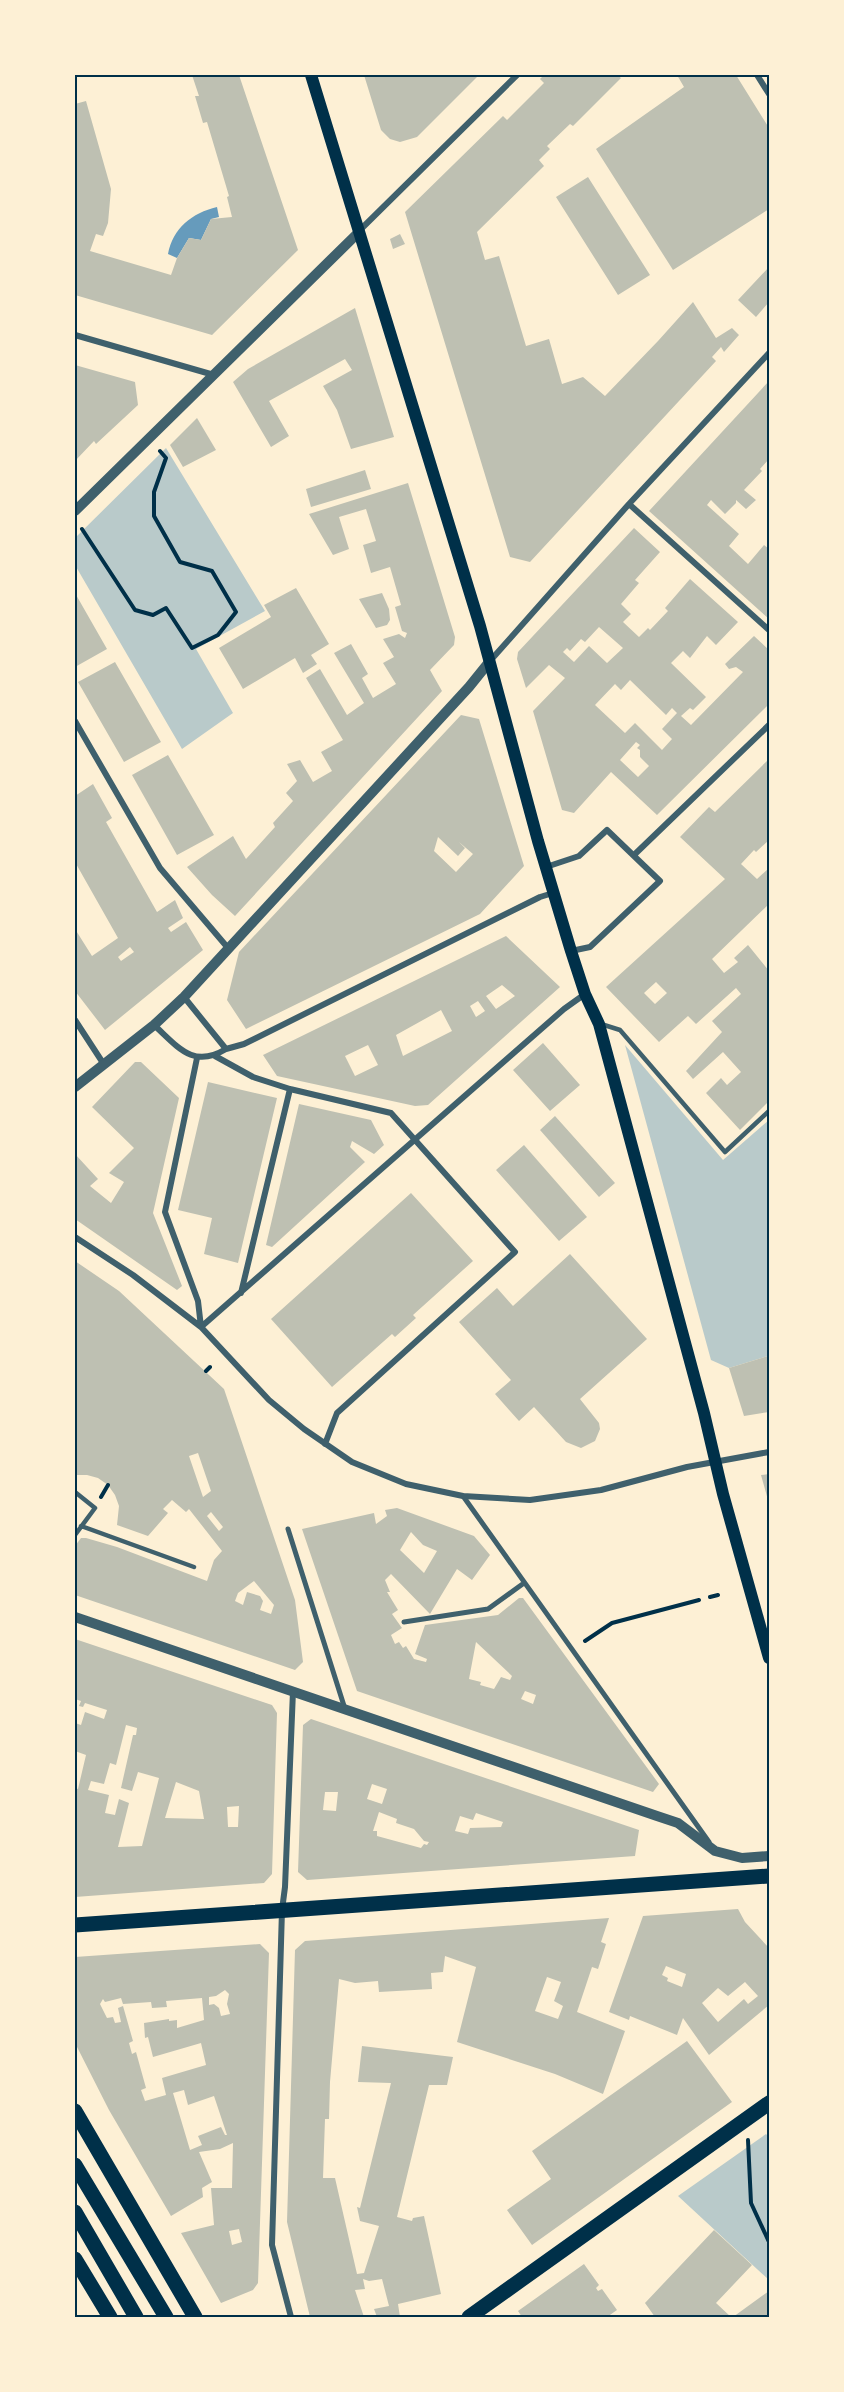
<svg xmlns="http://www.w3.org/2000/svg" width="844" height="2392" viewBox="0 0 844 2392" font-family="'Space Grotesk',sans-serif">
<rect width="100%" height="100%" fill="#fdf0d5"/>
<path fill="#b9caca" d="M166 448 265 611 196 649 233 713 182 749 75 565V538Z
M625 1045 723 1160 769 1120V1358L768 1356 729 1368 711 1360Z
M766 2134 769 2137V2280L678 2196Z"/>
<path fill="#669bbc" d="M217 207 219 217 211 219 201 240 189 238 177 258 168 254C173 228 192 213 217 207Z"/>
<path fill="#bec0b2" fill-rule="evenodd" d="M192 75H239L298 250 212 335 75 295V104L86 101 111 189 108 223 103 236 96 234 90 251 171 275 177 258 189 238 201 240 211 219 232 217 227 197 229 196 207 122 203 123 195 96H199Z
M364 75H479L417 137 400 142 390 139 381 130Z
M544 75H617L621 78 573 126 570 124 547 146 550 149 539 160 544 166 477 232 485 260 499 256 526 346 549 339 562 384 583 377 605 396 658 341 693 302 716 338 732 328 739 335 724 352 721 347 712 357 716 361 530 562 510 557 405 212 503 116 507 120 544 83 540 79Z
M677 75H736L769 128V209L673 270 596 149 684 87Z
M588 177 650 275 618 295 556 197Z
M400 234 405 244 393 249 390 239Z
M769 267V302L756 317 738 300Z
M355 308 394 437 351 449 337 410 323 386 352 370 345 359 269 401 289 436 271 447 233 382 248 369Z
M75 365 135 382 138 405 96 444 94 441 75 461Z
M769 381V459L760 469 762 471 744 490 756 500 746 509 736 500V503L725 514 711 500 707 505 739 534 729 546 748 564 764 545 769 549V619L649 511Z
M197 418 216 450 183 467 170 445Z
M365 470 371 489 311 507 306 489Z
M408 483 455 637 454 645 430 670 442 691 235 916 212 895 187 867 233 836 246 859 275 827 273 823 293 801 286 793 297 781 287 764 300 760 313 782 332 771 321 752 343 740 306 678 320 669 347 715 364 703 334 653 351 644 368 674 362 678 373 698 396 684 383 663 394 657 383 639 399 634 405 638 407 633 402 631 395 607 401 605 390 567 371 573 363 545 376 541 366 509 339 517 349 549 333 555 309 514Z
M634 528 660 552 635 580 639 583 621 604 631 614 623 622 639 637 648 628 650 630 668 611 665 608 690 579 738 622 716 645 707 636 690 658 683 651 671 663 706 697 693 710 690 708 681 716 691 725 743 672 736 667 729 669 725 664 754 636 769 650V704L657 815 611 772 574 813 562 810 533 711 565 678 549 665 526 688 517 659 518 652ZM599 627 623 648 607 663 589 646 574 662 563 652 567 648 570 651 581 639 585 642ZM630 680 666 715 672 708 677 713 662 729 672 739 662 750 635 723 625 733 595 705 615 684 621 690ZM636 742 640 745 637 748 640 750V757L649 766 638 777 620 760Z
M296 588 329 644 311 655 317 664 303 673 295 658 243 689 219 648 271 617 264 605Z
M75 593 107 649 75 667Z
M382 593 389 609 390 620 387 625 376 628 359 599Z
M115 662 161 742 124 762 78 682Z
M461 715 479 719 524 866 480 914 246 1029 227 1000 239 952ZM438 837 458 856 465 848 459 842 473 854 456 872 434 851Z
M168 755 214 835 177 855 132 775Z
M769 759V840L756 852 754 850 741 864 757 879 769 868V904L712 959 724 973 738 962 734 958 748 945 769 971V1101L740 1130 706 1093 721 1078 727 1085 741 1072 723 1052 693 1079 686 1071 722 1032 712 1021 741 994 736 988 696 1024 688 1016 659 1042 606 987 725 879 680 837 709 807 715 812ZM656 982 667 993 655 1004 644 993Z
M93 784 112 818 106 822 157 912 175 900 183 918 168 928 171 932 186 922 203 950 105 1030 75 991V929L92 956 118 938 75 862V796ZM130 947 134 952 121 961 118 957Z
M506 936 560 987 428 1105 415 1106 277 1076 263 1055ZM502 985 515 996 496 1009 486 996ZM478 1001 485 1011 476 1017 470 1006ZM441 1010 452 1031 403 1056 396 1035ZM368 1045 378 1065 355 1076 345 1056Z
M543 1043 580 1085 550 1111 513 1070Z
M135 1062H141L179 1098 153 1213 182 1286 177 1290 75 1219V1154L98 1179 90 1186 111 1203 124 1182 109 1173 134 1148 92 1107Z
M208 1082 277 1098 238 1263 204 1254 212 1218 178 1210Z
M299 1104 371 1120 384 1145 374 1154 352 1141 350 1147 365 1162 272 1247 266 1245Z
M555 1116 615 1183 599 1197 540 1130Z
M524 1145 587 1217 559 1241 496 1170Z
M411 1193 473 1261 413 1315 416 1318 395 1337 392 1334 332 1387 271 1319Z
M570 1254 647 1339 580 1399 599 1423 600 1429 595 1441 581 1448 566 1442 534 1407 519 1421 495 1394 511 1380 459 1322 497 1288 513 1306Z
M75 1261 119 1291 224 1389 295 1600 303 1662 295 1670 75 1595V1546L81 1538H86L117 1547 207 1581 214 1560 222 1551 189 1509 186 1512 172 1500 163 1509 168 1513 148 1536 117 1525 119 1506 115 1495 108 1485 98 1478 87 1475H75ZM198 1453 211 1491 203 1497 189 1456ZM211 1512 223 1527 219 1531 207 1516ZM254 1581 274 1605 271 1614 260 1610 263 1601 260 1596 247 1592 243 1605 235 1601 238 1593Z
M768 1356 769 1412 744 1416 729 1368Z
M769 1474V1499L768 1500 761 1475Z
M397 1508 474 1536 490 1555 472 1580 457 1569 430 1614 391 1574 385 1580 390 1592H387L398 1610 392 1614 402 1628 391 1635 395 1644 399 1642 403 1648 406 1646 414 1659 426 1662 427 1659 415 1654 425 1625 498 1615 519 1598H523L659 1784 653 1792 357 1691 302 1529 374 1513 376 1524 387 1516 385 1510ZM411 1532 423 1545 437 1551 424 1573 400 1550ZM476 1642 512 1676 510 1680 501 1677 494 1689 480 1685 481 1682 469 1679ZM525 1691 536 1695 533 1704 521 1699Z
M75 1639 272 1705 277 1713 272 1874 264 1883 75 1897V1788L78 1789 86 1755 75 1751V1723L81 1725 85 1712 104 1719 107 1710 85 1703 83 1707 79 1706 81 1701 75 1699ZM126 1725 137 1728 136 1735H133L121 1788 132 1791 138 1772 159 1778 142 1846 118 1847 129 1803 119 1799 115 1815 105 1813 109 1795 88 1790 91 1781 104 1784 110 1763 116 1765ZM176 1782 199 1791 204 1819 165 1818ZM239 1806 238 1827H228L227 1807Z
M311 1719 639 1830 635 1856 307 1880 298 1872 303 1725ZM372 1784 387 1789 382 1804 367 1799ZM325 1792H338L336 1811 323 1810ZM379 1812 397 1819 396 1823 414 1829 424 1841 429 1842 427 1845 424 1844 421 1848 377 1836V1831H373ZM476 1813 503 1822 501 1827 470 1828 468 1834 455 1831 460 1816 473 1820Z
M738 1909 745 1922 769 1948V2005L709 2055 683 2018 677 2035 630 2016 629 2020 609 2012 643 1916ZM666 1966 686 1974 682 1987 667 1981 668 1978 662 1975ZM745 1982 758 1996 748 2004 744 1999 718 2022 702 2003 718 1988 728 1996Z
M609 1918 601 1942 606 1944 598 1969 592 1967 577 2012 625 2031 603 2094 555 2074 457 2042 476 1967 445 1956 443 1972 431 1973 432 1989 379 1992 378 1981 355 1983 339 1979 330 2082 329 2119H325L323 2178H335L357 2274 364 2273 379 2226 360 2221 357 2207 360 2208 391 2083 358 2082 362 2046 453 2057 447 2085H429L397 2217 412 2221 413 2218 424 2216 441 2294 398 2304 400 2317H377L374 2309 389 2306 382 2279 369 2281 363 2279 365 2289 355 2290 364 2317H310L287 2222 295 1950 305 1941ZM547 1977 561 1982 554 2001 563 2006 558 2019 535 2011Z
M260 1944 269 1953 258 2283 253 2290 221 2303 181 2233 214 2225 211 2188H232L233 2143 220 2149 199 2152 212 2182 202 2188 203 2197 171 2216 109 2110 75 2043V1957ZM225 1990 229 1994 227 2004 230 2014 221 2016 219 2008 214 2004 209 2005V1997L216 1996ZM121 1998 123 2004 151 2002 152 2008 167 2007 166 2001 202 1998 204 2020 177 2028V2020L169 2021V2019L144 2023 145 2038 148 2037 153 2057 201 2043 206 2065 162 2078 166 2095 145 2101 141 2090 146 2088 136 2052 132 2054 129 2043 133 2041 123 2006 118 2008 121 2022 115 2023 113 2017 107 2018 100 2004 103 1999 105 2002ZM184 2090 188 2105 214 2096 227 2135H225L221 2127 198 2136 202 2145 190 2150 173 2093ZM239 2229 242 2242 232 2245 229 2231Z
M687 2041 732 2102 532 2245 507 2210 551 2179 532 2151Z
M714 2230 752 2265 716 2303 731 2317H655L645 2303Z
M584 2264 599 2285 596 2288 598 2291 602 2289 617 2310 607 2317H522L518 2311Z
M769 2291V2317H733Z"/>
<g fill="none" stroke-linecap="round" stroke-linejoin="round">
<path stroke="#003049" stroke-width="4" d="M82 529 135 610 153 615 166 608 192 648 218 635 236 612 212 571 180 562 154 516V492L166 458 160 451
M206 1371 210 1367
M101 1497 108 1485
M710 1597 718 1595
M585 1641 612 1623 699 1600
M748 2140 751 2203 769 2242"/>
<path stroke="#3f606c" stroke-width="4.5" d="M601 1024 620 1030 725 1152 769 1111
M75 1492 95 1508 75 1535
M81 1526 194 1567"/>
<path stroke="#3f606c" stroke-width="5" d="M463 1496 709 1842
M288 1529 345 1709
M404 1622 488 1609 524 1583"/>
<path stroke="#3f606c" stroke-width="6" d="M757 75 769 94
M359 231 517 75
M75 335 214 375
M629 504 769 630
M490 661 629 504 769 353
M75 721 160 868 228 948
M634 855 769 725
M546 867 579 856 607 830 660 881 590 947 571 951
M75 1020 103 1063
M154 1025C178 1047 193 1069 226 1049L184 997
M226 1049 244 1044 540 897 553 893
M215 1056 253 1077 290 1089 391 1113 515 1252 337 1413 325 1444
M197 1058 165 1212 198 1301 201 1327
M75 1237 133 1275 201 1327 269 1400 304 1429 352 1462 406 1484 463 1496 530 1500 601 1490 687 1467 769 1452
M241 1293 290 1089
M201 1327 564 1009 585 994
M291 2317 272 2245 282 1910 285 1887 293 1691"/>
<path stroke="#3f606c" stroke-width="10" d="M75 511 359 232
M75 1087 154 1025 184 997 469 687 490 661
M75 1617 657 1816 678 1823 715 1851 742 1858 769 1856"/>
<path stroke="#003049" stroke-width="12" d="M311 75 480 626 538 841 571 951 585 994 599 1024 704 1413 723 1494 769 1658"/>
<path stroke="#003049" stroke-width="15" d="M75 1925 769 1876
M75 2111 195 2317
M75 2165 166 2317
M75 2212 136 2317
M75 2259 110 2317
M469 2317 769 2103"/>
</g>
<rect width="844" height="2392" fill="none" stroke="#fdf0d5" stroke-width="153"/>
<rect x="76" y="76" width="692" height="2240" fill="none" stroke="#003049" stroke-width="2"/>
</svg>
